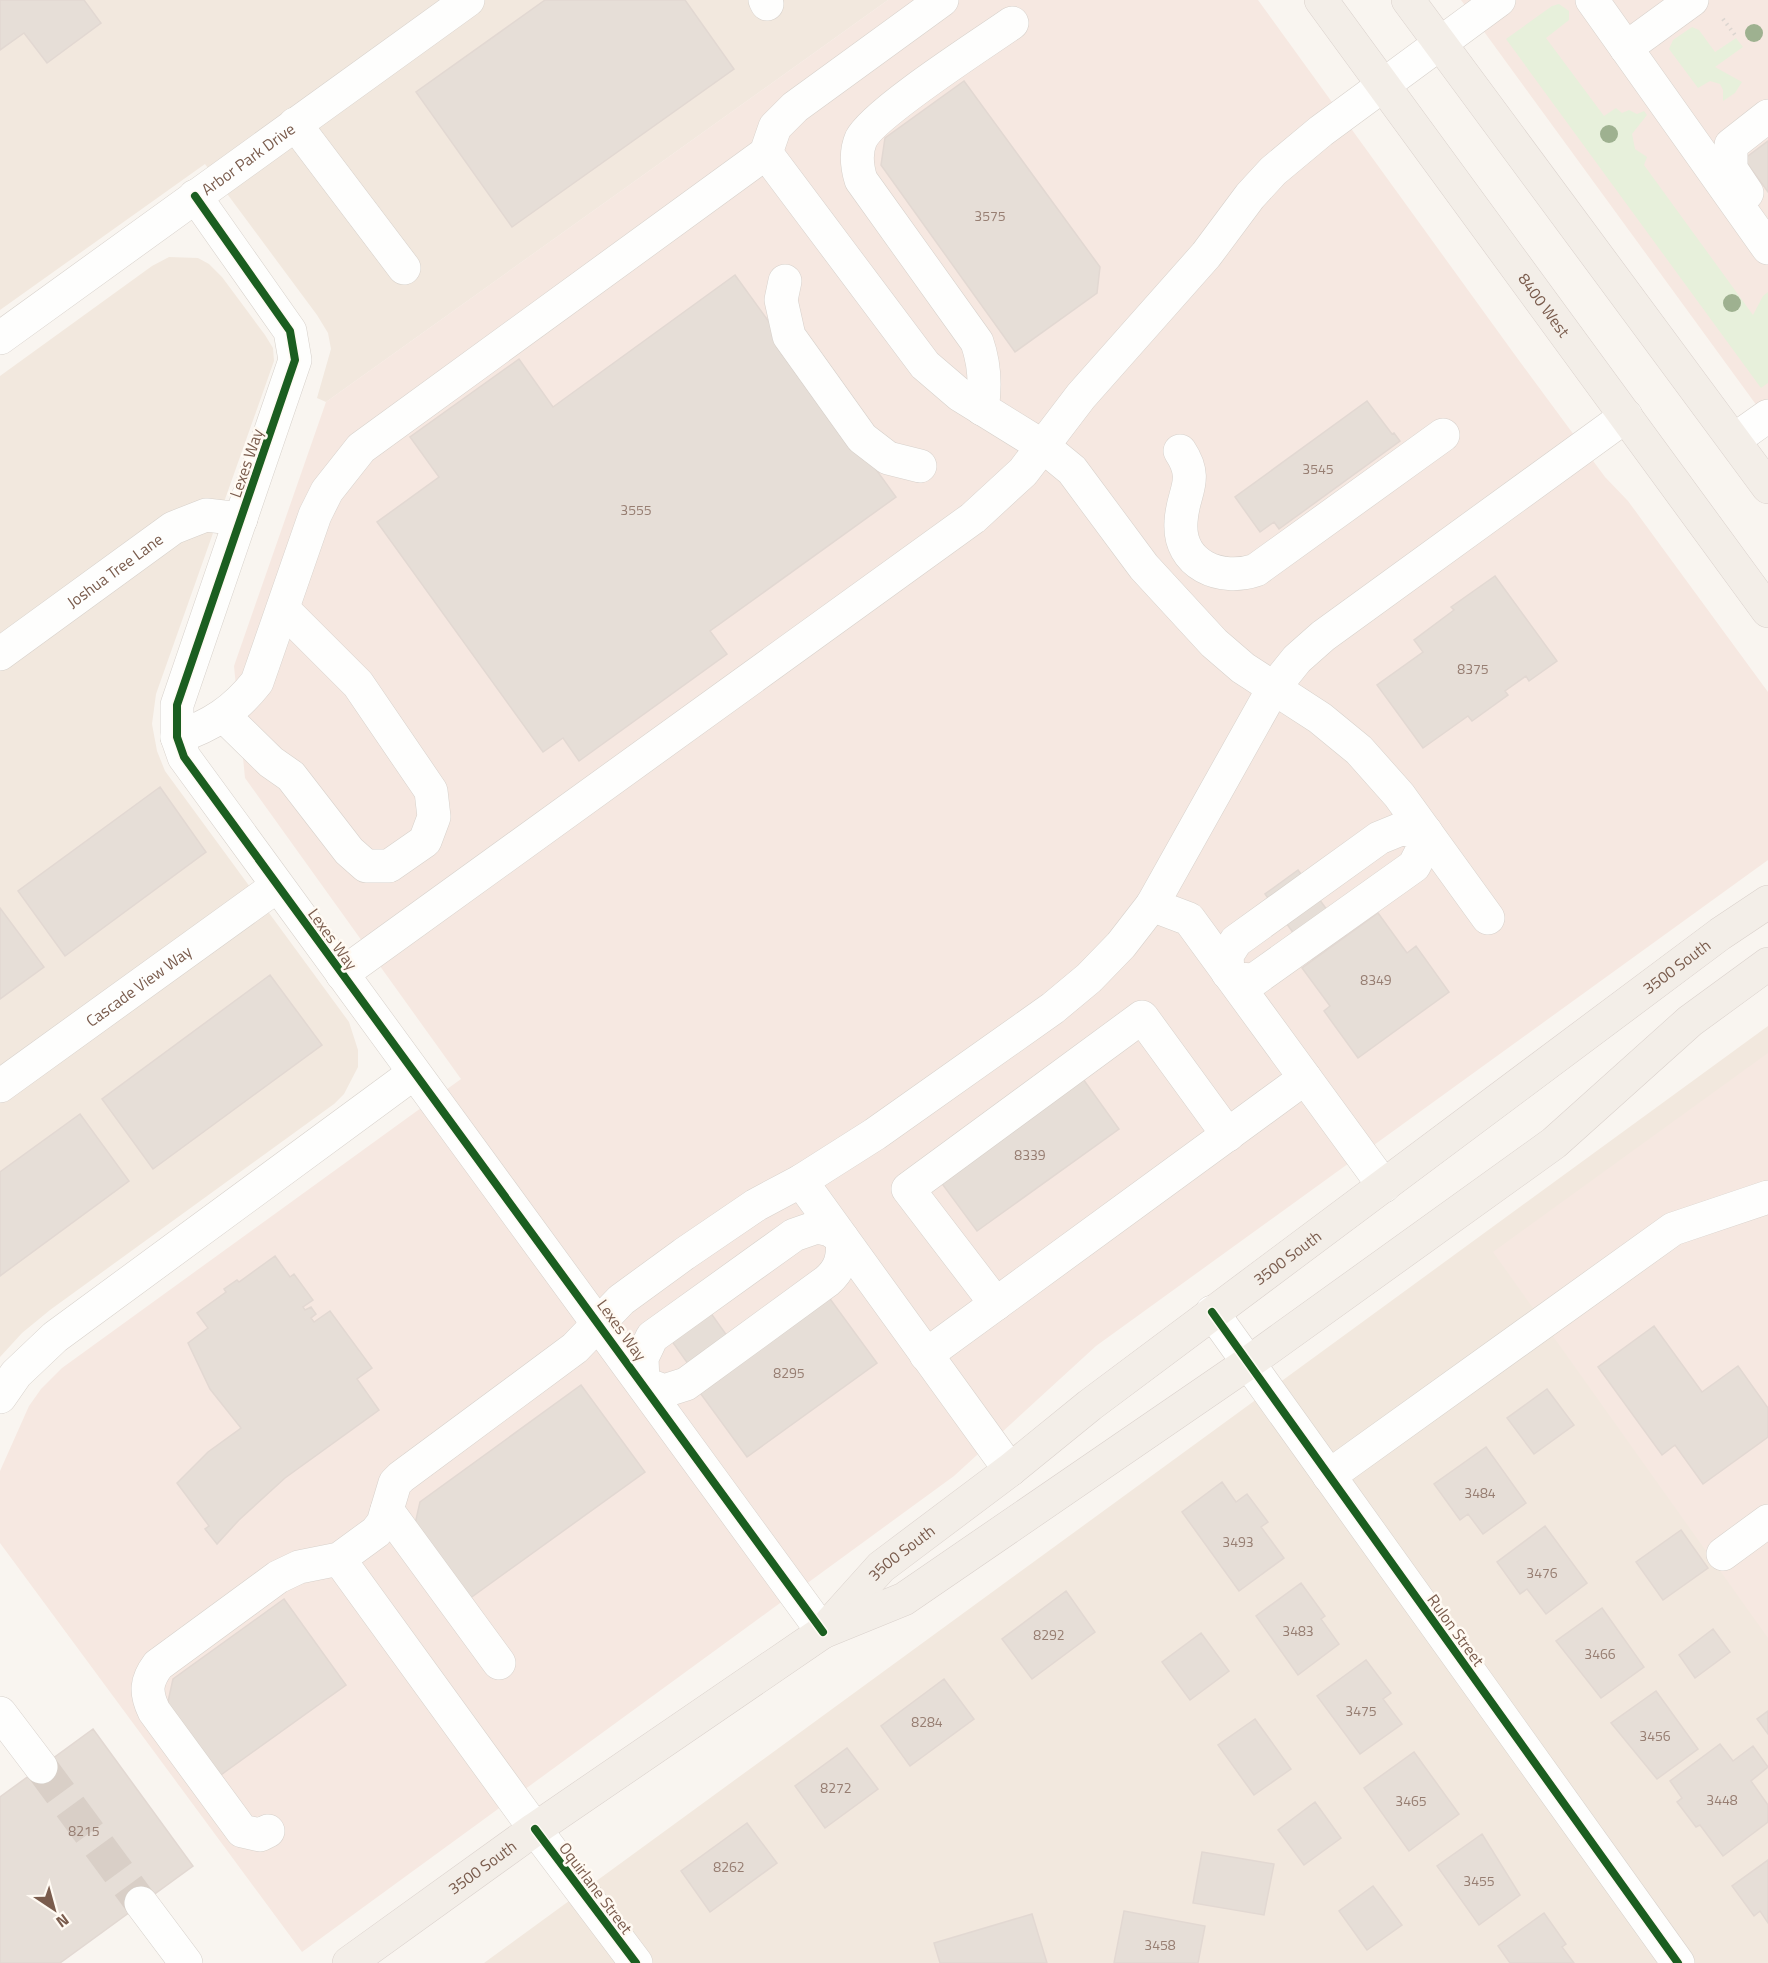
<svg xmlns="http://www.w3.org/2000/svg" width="1768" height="1963" viewBox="0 0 1768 1963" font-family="'Titillium Web',sans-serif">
<rect width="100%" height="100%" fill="#f9f5f0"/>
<path fill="#f2e8de" d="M0 0H888L326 402 317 398 331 349 328 333 317 315 205 164 0 310Z
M169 257 198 258 209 264 222 277 265 335 273 348 274 361 156 694 152 724 157 751 165 771 349 1022 358 1050V1067L344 1094 334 1104 50 1310 22 1333 0 1357V376L152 266Z
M1768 1026V1963H484Z"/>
<path fill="#f6e8e1" d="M888 0H1258L1515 355 1605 477 1628 501 1768 692V860L1096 1346 954 1476 302 1952 0 1543V1471L29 1406 41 1389 62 1368 461 1079 245 778 234 666 326 402Z
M1461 0H1768V421L1741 384Z
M1768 1053V1638L1493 1252Z"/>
<path fill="#e7f0db" d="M1559 4 1569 11V20L1546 38 1604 116 1616 108 1622 113 1629 110 1637 114 1644 111 1647 115 1632 134 1635 149 1647 157 1644 165 1753 315 1763 296 1768 292V383L1761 388 1506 39 1552 6Z
M1692 27 1699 30 1715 52 1736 38 1743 47 1715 67 1742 82 1735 93 1723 101V90L1720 84 1710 81 1698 88 1669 49 1673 40Z"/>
<path fill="#e6ded7" stroke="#e2d8d2" stroke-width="1.5" d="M0 0H84L101 23 47 63 24 33 0 50Z
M545 0H685L734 69 512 227 416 92Z
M964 81 1100 267 1097 293 1015 352 881 165 885 138Z
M1768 141V192L1744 159Z
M735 275 896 497 710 631 727 654 579 761 563 738 543 752 377 522 439 477 410 437 519 359 553 407Z
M1367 401 1392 434 1394 433 1400 441 1279 529 1274 522 1260 532 1235 497Z
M1495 576 1557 661 1529 681 1526 676 1505 691 1508 695 1472 721 1468 716 1423 748 1377 685 1423 652 1414 640 1454 610 1451 607Z
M160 787 206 852 65 956 18 891Z
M1298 870 1346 936 1313 960 1265 894Z
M0 908 44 967 0 999Z
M1378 913 1407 953 1416 946 1449 992 1358 1058 1324 1011 1330 1006 1302 968Z
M270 975 322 1045 153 1169 102 1099Z
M1078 1072 1119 1129 977 1231 940 1181Z
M80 1114 129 1181 0 1276V1172Z
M275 1256 290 1277 294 1274 313 1300 303 1307 305 1310 311 1307 316 1314 311 1318 314 1322 330 1311 372 1368 357 1379 379 1410 285 1478 239 1520 217 1544 205 1529 209 1526 177 1483 208 1452 241 1428 210 1389 188 1343 208 1328 197 1313 226 1292 224 1289 237 1280 239 1282Z
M825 1292 877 1363 747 1457 695 1386Z
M705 1305 740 1354 701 1382 666 1333Z
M1654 1326 1702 1392 1738 1366 1768 1408V1437L1703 1484 1675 1445 1662 1455 1598 1367Z
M581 1385 645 1472 469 1599 415 1524 420 1502Z
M1547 1389 1574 1425 1534 1454 1507 1418Z
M1486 1447 1526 1503 1483 1534 1468 1514 1460 1520 1434 1484Z
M1222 1482 1236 1502 1247 1494 1268 1522 1261 1527 1284 1558 1239 1591 1182 1512Z
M1545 1526 1587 1583 1546 1614 1527 1589 1520 1594 1497 1562Z
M1681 1530 1708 1568 1663 1600 1636 1562Z
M1301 1583 1325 1616 1321 1619 1339 1644 1298 1675 1256 1616Z
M1066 1591 1095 1632 1032 1679 1002 1639Z
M284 1599 346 1685 218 1777 167 1706 173 1679Z
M1602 1608 1644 1667 1601 1698 1556 1641Z
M1713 1629 1730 1652 1695 1678 1679 1655Z
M1201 1633 1229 1671 1190 1700 1162 1662Z
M1366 1660 1391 1693 1383 1699 1402 1724 1360 1754 1317 1696Z
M944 1679 974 1719 910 1766 881 1726Z
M1656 1691 1698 1749 1657 1779 1611 1723Z
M1768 1711V1734L1757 1719Z
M1255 1719 1291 1769 1254 1795 1218 1745Z
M93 1729 193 1866 60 1963H0V1797Z
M1720 1744 1733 1761 1753 1746 1768 1767 1751 1781 1768 1805V1822L1723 1856 1700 1825 1696 1827 1677 1802 1682 1798 1670 1781Z
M847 1748 878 1789 825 1828 795 1786Z
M1414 1752 1459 1814 1409 1851 1364 1788Z
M1315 1802 1341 1838 1304 1865 1278 1830Z
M747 1823 777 1863 710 1912 681 1871Z
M1482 1834 1520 1895 1479 1925 1437 1866Z
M1202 1852 1274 1864 1264 1915 1193 1903Z
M1768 1860V1923L1760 1911 1754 1916 1732 1886Z
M1373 1886 1402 1925 1367 1950 1339 1911Z
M1124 1911 1205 1926 1198 1963H1114Z
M1544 1913 1566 1944 1562 1947 1574 1963H1510L1498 1946Z
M1032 1914 1047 1963H940L934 1943Z"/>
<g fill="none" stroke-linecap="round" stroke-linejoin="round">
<path stroke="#d9cfc7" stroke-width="33" stroke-dasharray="33 16" stroke-linecap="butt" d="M41 1767 141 1903"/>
<g stroke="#d7d1cb" stroke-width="34">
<g id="minor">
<path d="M765 0 767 4"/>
<path d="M1592 0 1768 248"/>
<path d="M1626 48 1692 0"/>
<path d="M295 124 404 268"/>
<path d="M766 153 925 365 960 395 1044 447 1072 470 1144 567 1214 643 1243 668 1320 718 1359 750 1399 795 1488 918"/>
<path d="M1747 193 1731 169V145L1768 116"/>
<path d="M195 196 290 331 295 360 177 705V737L184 757 823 1632"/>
<path d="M785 281 781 300 789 336 862 438 888 458 920 466"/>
<path id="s1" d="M0 338 468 0"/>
<path d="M982 409C986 385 985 365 977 342L861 180C857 167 855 153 861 139 874 113 982 44 1012 23"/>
<path d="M1734 440 1768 416"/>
<path d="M1180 451C1200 481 1182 492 1181 522 1178 565 1221 582 1256 570L1443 435"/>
<path id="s2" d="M0 654 173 528 206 515 241 519"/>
<path d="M224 716 271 762 291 776 349 851 366 866H389L425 841 434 817 431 791 358 684 283 609"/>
<path d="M177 737C211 726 235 710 257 682L315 515 327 491 361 448 766 153 775 127 795 107 942 0"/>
<path d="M1401 829 1426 832 1425 845 1414 866 1254 980 1236 979 1228 973 1227 955 1236 941 1379 838Z"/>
<path d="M1152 905 1189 919 1384 1186"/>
<path d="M342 974 973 518 1023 472 1081 396 1206 255 1250 196 1273 171 1321 131 1499 0"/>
<path id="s3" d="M0 1086 277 886"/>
<path d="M801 1181 1010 1470"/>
<path d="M817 1227 830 1230 842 1238C844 1256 841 1269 827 1281L686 1384 664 1391 643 1383 642 1358 652 1337 794 1235Z"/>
<path d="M996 1304 908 1189 1142 1017 1228 1135"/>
<path d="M1212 1312 1678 1963"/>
<path d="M926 1355 1305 1078"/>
<path d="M0 1397 16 1374 55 1337 414 1073"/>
<path d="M1329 1476 1673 1229 1768 1197"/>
<path d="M387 1510 499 1663"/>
<path d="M1723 1554 1768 1521"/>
<path d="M339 1559 535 1829 636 1963"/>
<path d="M0 1713 41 1767"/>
<path d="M268 1831 260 1835 242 1831 154 1711C145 1692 146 1681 158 1665L278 1577 299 1567 339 1559 376 1532 383 1523 395 1483 401 1477 575 1348 621 1300 684 1254 756 1205 801 1181 875 1134 1053 1008 1089 978 1121 945 1152 905 1273 689 1297 659 1323 636 1626 416"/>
<path d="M141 1903 186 1963"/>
</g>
</g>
<g stroke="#dad1cc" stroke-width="34">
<g id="major">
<path id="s4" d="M1321 0 1768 611"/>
<path d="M1408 0 1768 487"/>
<path id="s5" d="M828 1626 881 1567 1010 1470 1090 1405 1720 934 1768 902"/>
<path id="s6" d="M349 1963 535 1829 823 1632 904 1599 1248 1363 1554 1143 1690 1021 1768 964"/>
</g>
</g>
<path stroke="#dcd5d0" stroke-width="4" stroke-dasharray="1.5 4.5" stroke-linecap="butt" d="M1723 19 1735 35"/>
<use href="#minor" stroke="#fefefd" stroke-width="33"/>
<use href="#major" stroke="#f3eee8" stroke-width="33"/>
<g stroke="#fffaf3" stroke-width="11">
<path id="cycleway" d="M195 196 290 331 295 360 177 705V737L184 757 823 1632
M1212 1312 1678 1963
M535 1829 636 1963"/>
</g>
<use href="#cycleway" stroke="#1b5e20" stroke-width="8"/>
</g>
<g fill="#9eb190">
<circle cx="1754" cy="33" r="9"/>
<circle cx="1609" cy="134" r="9"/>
<circle cx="1732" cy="303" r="9"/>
</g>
<g text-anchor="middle" stroke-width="5" stroke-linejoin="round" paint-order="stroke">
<g font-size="14" fill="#977e72">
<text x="990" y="221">3575</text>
<text x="1318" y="474">3545</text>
<text x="636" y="515">3555</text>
<text x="1473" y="674">8375</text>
<text x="1376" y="985">8349</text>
<text x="1030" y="1160">8339</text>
<text x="789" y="1378">8295</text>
<text x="1480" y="1498">3484</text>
<text x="1238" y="1547">3493</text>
<text x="1542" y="1578">3476</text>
<text x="1298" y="1636">3483</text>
<text x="1049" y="1640">8292</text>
<text x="1600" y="1659">3466</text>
<text x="1361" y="1716">3475</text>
<text x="927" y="1727">8284</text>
<text x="1655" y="1741">3456</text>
<text x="836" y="1793">8272</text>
<text x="1722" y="1805">3448</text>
<text x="1411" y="1806">3465</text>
<text x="84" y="1836">8215</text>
<text x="729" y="1872">8262</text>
<text x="1479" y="1886">3455</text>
<text x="1160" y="1950">3458</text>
</g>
<g font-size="16" fill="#7a5c4d" stroke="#fffaf3">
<text dy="6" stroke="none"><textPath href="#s1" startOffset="306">Arbor Park Drive</textPath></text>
<text dy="6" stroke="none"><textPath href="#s4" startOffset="378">8400 West</textPath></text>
<text transform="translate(246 463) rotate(-71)" y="6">Lexes Way</text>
<text dy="6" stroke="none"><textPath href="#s2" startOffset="142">Joshua Tree Lane</textPath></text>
<text transform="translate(333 939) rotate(54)" y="6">Lexes Way</text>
<text dy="6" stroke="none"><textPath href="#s5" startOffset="1076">3500 South</textPath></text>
<text dy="6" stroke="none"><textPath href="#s3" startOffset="171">Cascade View Way</textPath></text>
<text dy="6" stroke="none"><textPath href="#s5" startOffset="590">3500 South</textPath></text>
<text transform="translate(622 1330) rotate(54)" y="6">Lexes Way</text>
<text dy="6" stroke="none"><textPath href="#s5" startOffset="104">3500 South</textPath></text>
<text transform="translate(1456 1630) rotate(54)" y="6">Rulon Street</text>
<text dy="6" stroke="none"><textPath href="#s6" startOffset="164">3500 South</textPath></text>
<text transform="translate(596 1888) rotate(53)" y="6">Oquirlane Street</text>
</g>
</g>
<g transform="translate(54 1909) rotate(144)" stroke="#fffaf3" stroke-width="4.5" paint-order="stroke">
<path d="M0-4.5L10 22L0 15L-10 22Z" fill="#7a5c4d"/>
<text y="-9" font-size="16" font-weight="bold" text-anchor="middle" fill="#7a5c4d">N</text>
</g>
</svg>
